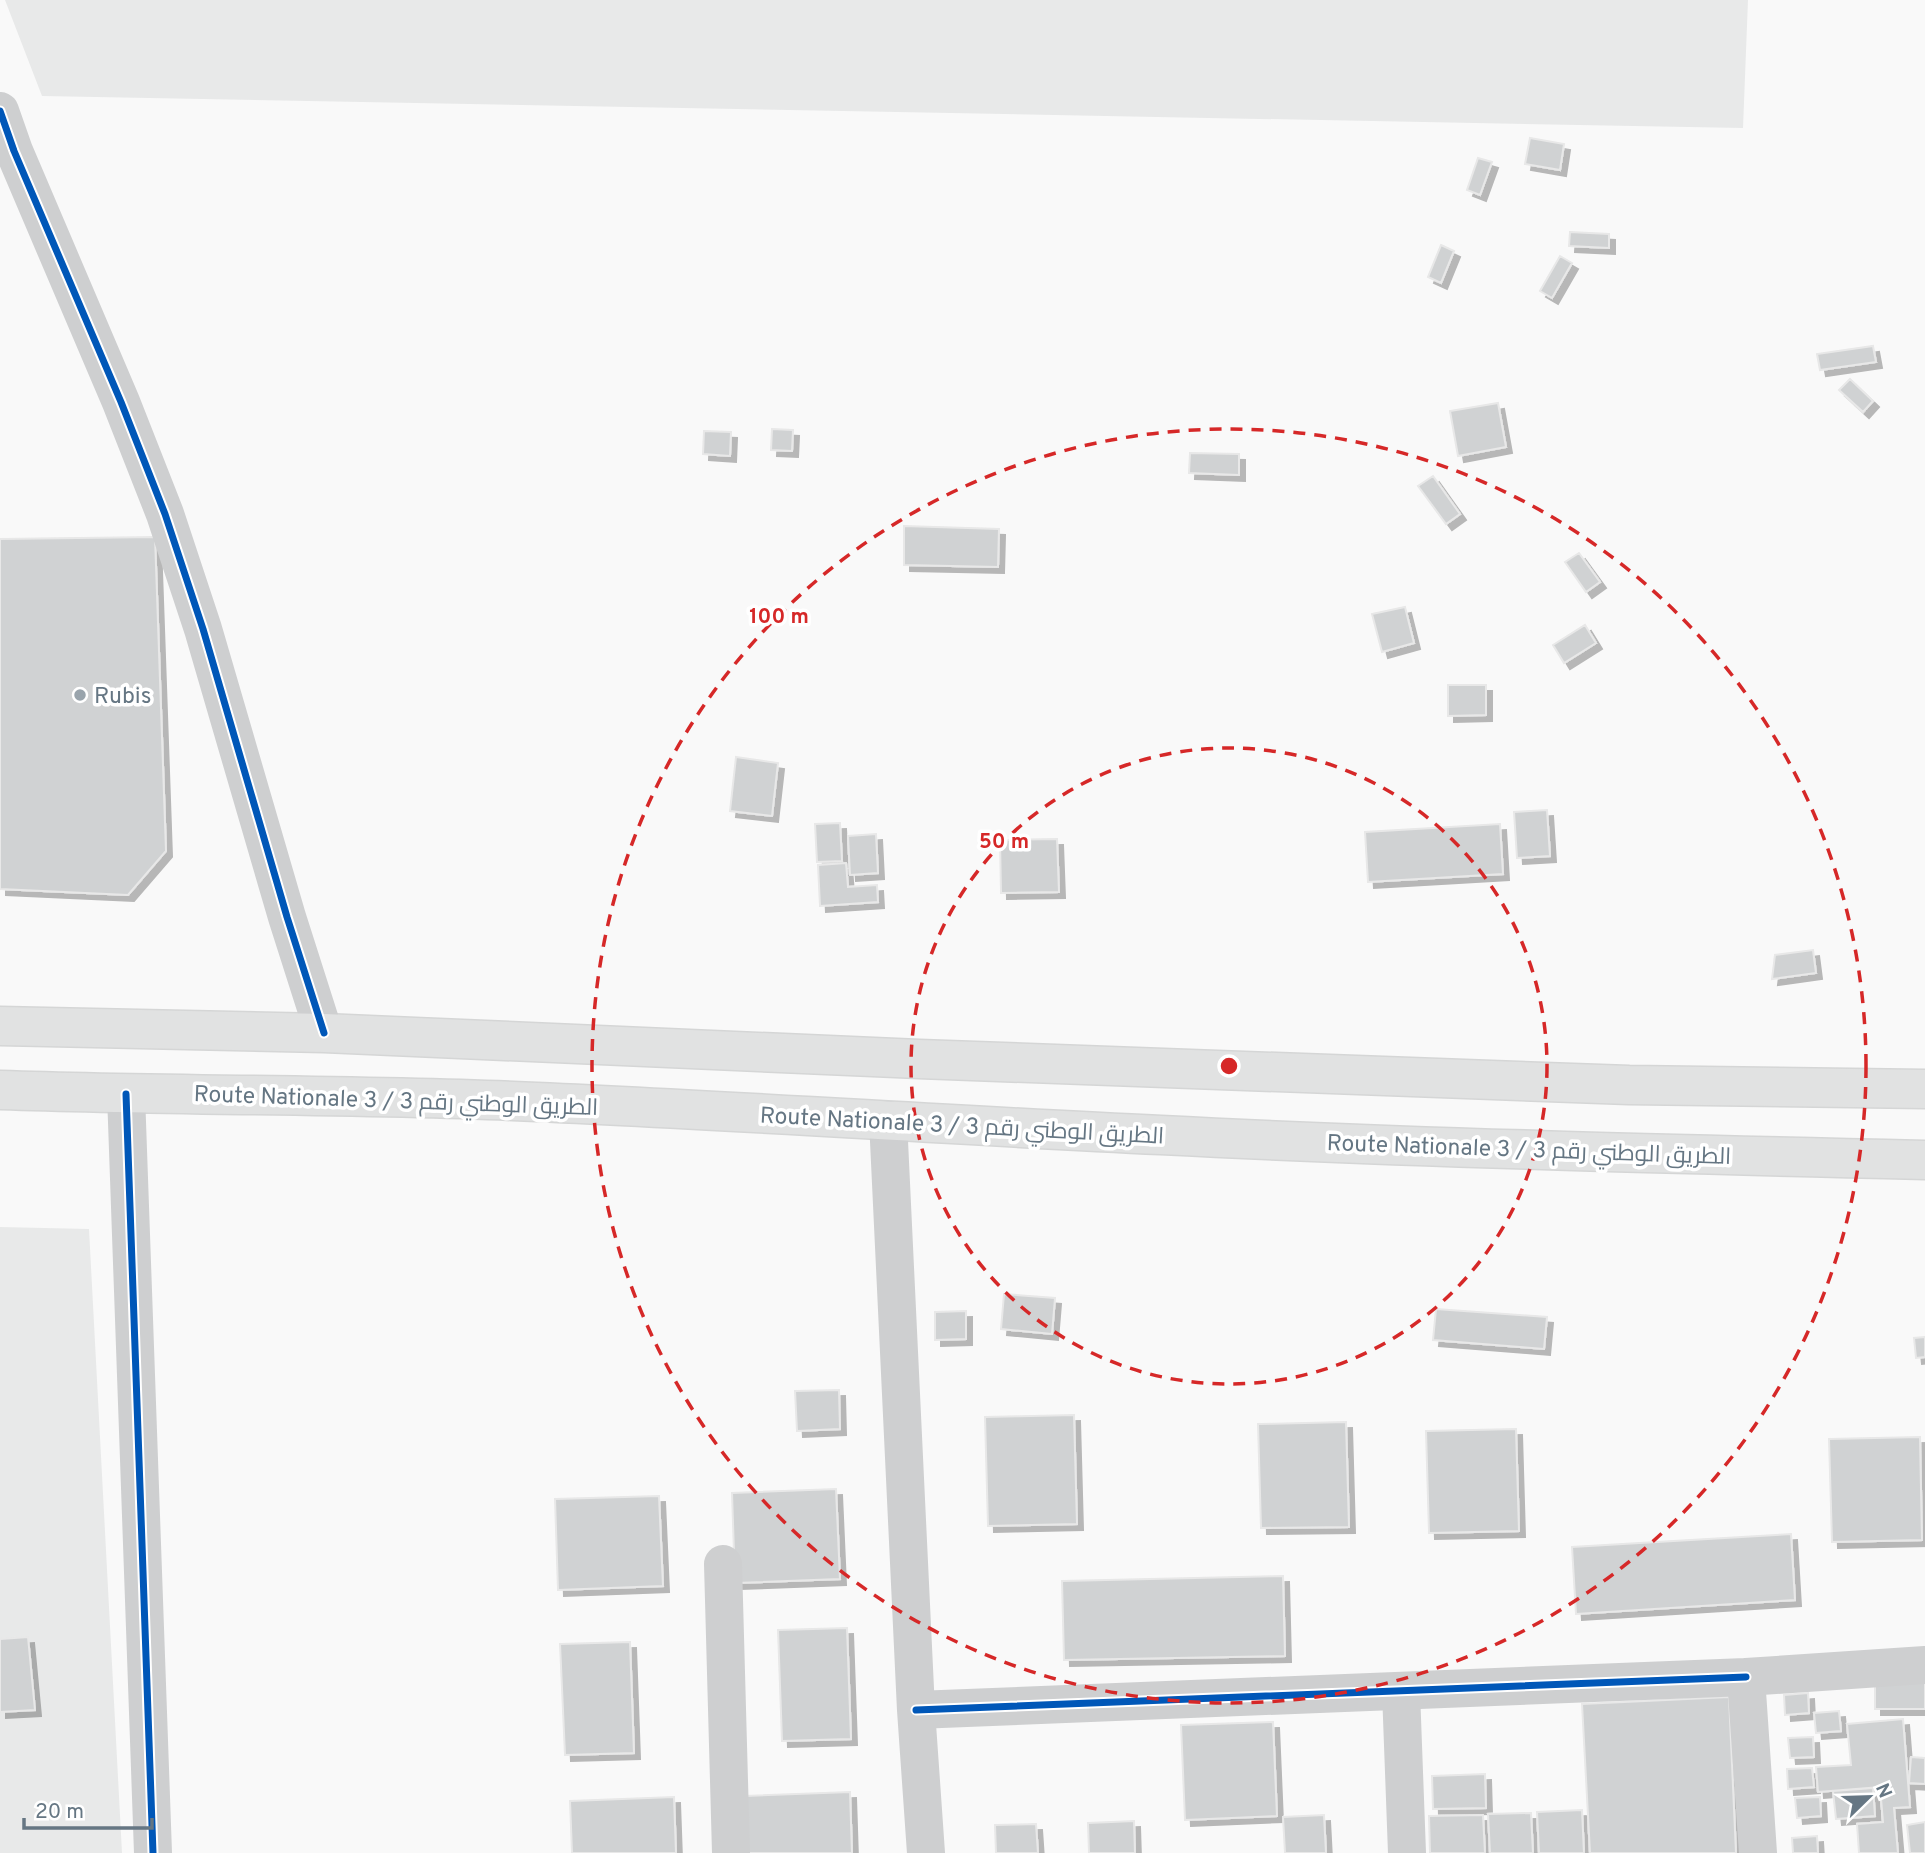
<svg xmlns="http://www.w3.org/2000/svg" width="1925" height="1853" viewBox="0 0 1925 1853" font-family="Overpass,Cairo,sans-serif">
<defs>
<filter id="shadow"><feDropShadow dx="6" dy="6" stdDeviation="0" flood-color="#0004"/></filter>
</defs>
<rect width="100%" height="100%" fill="#f9f9f9"/>
<path fill="#e8e9e9" d="M5 0H1748L1743 128 42 96Z
M0 1227 89 1229 122 1853H0Z"/>
<path fill="#d0d2d3" stroke="#e8e8e8" stroke-width="2" filter="url(#shadow)" d="M1530 138 1564 144 1560 170 1525 164Z
M1478 158 1492 162 1480 195 1467 190Z
M1570 232 1609 234V248L1569 246Z
M1441 245 1454 251 1441 283 1428 277Z
M1560 256 1572 263 1552 298 1540 291Z
M1873 346 1876 362 1820 370 1817 354Z
M1850 379 1873 401 1863 412 1839 390Z
M1498 403 1506 447 1458 456 1450 411Z
M772 429 793 430 792 451 771 450Z
M704 431 731 432 730 456 703 454Z
M1190 453 1239 454V475L1189 473Z
M1433 476 1460 514 1446 524 1418 486Z
M904 526 999 529 998 567 904 565Z
M155 537 166 851 128 895 0 889V539Z
M1579 553 1600 582 1586 592 1565 562Z
M1405 607 1414 643 1382 652 1372 614Z
M1585 625 1596 643 1564 663 1553 645Z
M1448 685H1486V715L1448 716Z
M736 757 778 763 772 816 730 811Z
M1547 810 1550 856 1517 858 1514 812Z
M840 823 842 861 817 862 815 824Z
M1500 824 1503 874 1368 882 1365 832Z
M876 834 878 873 850 875 848 836Z
M1057 839 1059 892 1001 893 1000 840Z
M846 863 848 887 877 885 878 902 820 906 818 865Z
M1813 950 1816 973 1772 979 1775 955Z
M1004 1294 1055 1298 1052 1334 1001 1329Z
M1436 1309 1547 1317 1544 1349 1433 1340Z
M966 1311V1339L935 1340V1312Z
M1925 1337V1357L1916 1358 1914 1338Z
M839 1390 840 1429 797 1431 795 1391Z
M1074 1415 1077 1524 988 1526 985 1417Z
M1346 1422 1349 1527 1261 1528 1258 1424Z
M1516 1429 1519 1531 1429 1533 1426 1431Z
M1920 1437 1922 1540 1832 1542 1829 1439Z
M836 1489 840 1579 735 1583 732 1493Z
M659 1496 663 1586 558 1590 555 1499Z
M1791 1534 1795 1600 1576 1614 1572 1547Z
M1283 1576 1285 1656 1064 1660 1062 1581Z
M847 1628 851 1739 782 1741 778 1630Z
M28 1637 35 1710 0 1712V1639Z
M630 1642 634 1753 565 1755 560 1644Z
M1875 1683H1925V1709H1875Z
M1808 1693 1809 1713 1785 1715 1784 1695Z
M1729 1697 1736 1853H1590L1582 1704Z
M1839 1711 1841 1731 1816 1733 1814 1713Z
M1903 1719 1910 1807 1894 1808 1898 1853H1859L1857 1824 1883 1822 1880 1787 1818 1792 1816 1767 1851 1765 1847 1724Z
M1273 1722 1277 1816 1185 1820 1181 1725Z
M1813 1737 1814 1757 1790 1758 1788 1738Z
M1911 1757 1925 1758V1784L1909 1783Z
M1812 1768 1814 1787 1788 1789 1787 1769Z
M1485 1774 1486 1808 1433 1809 1432 1776Z
M1873 1788 1875 1816 1836 1819 1833 1791Z
M850 1792 852 1853H748L745 1796Z
M674 1797 676 1853H572L570 1801Z
M1820 1797 1821 1816 1797 1818 1795 1798Z
M1582 1810 1584 1853H1539L1537 1812Z
M1531 1813 1533 1853H1490L1488 1814Z
M1324 1815 1326 1853H1285L1283 1817Z
M1483 1815 1485 1853H1430L1429 1816Z
M1134 1821 1135 1853H1089L1088 1823Z
M1925 1822V1853H1910L1907 1825Z
M1036 1824 1038 1853H996L995 1825Z
M1817 1836 1818 1853H1793L1792 1838Z"/>
<g fill="none" stroke-linecap="round" stroke-linejoin="round">
<g stroke="#d5d6d6" stroke-width="41">
<path id="highway" d="M0 1026 324 1033 919 1059 1629 1085 1925 1089
M0 1090C171 1096 342 1094 513 1101 729 1110 945 1125 1161 1135 1415 1148 1670 1154 1925 1160"/>
</g>
<path stroke="#cecfd0" stroke-width="38" d="M0 111 14 151 121 402 165 514 203 629 287 917 324 1033
M126 1094 153 1853
M888 1120 916 1710 926 1853
M723 1564 731 1853
M1401 1691 1407 1853
M916 1710 1746 1677
M1758 1853 1746 1677 1925 1665"/>
<use href="#highway" stroke="#e1e2e2" stroke-width="38"/>
<g stroke="#fff" stroke-width="11">
<path id="cycleway" d="M0 111 14 151 121 402 165 514 203 629 287 917 324 1033
M126 1094 153 1853
M916 1710 1746 1677"/>
</g>
<use href="#cycleway" stroke="#0057b8" stroke-width="7"/>
</g>
<g fill="none" stroke="#d62828" stroke-width="3.5" stroke-dasharray="12 9">
<circle cx="1229" cy="1066" r="318"/>
<circle cx="1229" cy="1066" r="637"/>
</g>
<circle fill="#99a4ac" stroke="#fff" stroke-width="2.5" cx="80" cy="695" r="7"/>
<g text-anchor="middle" stroke-width="7" stroke-linejoin="round" paint-order="stroke">
<g font-size="23" fill="#657683" stroke="#fff" text-anchor="start">
<text x="94" y="703">Rubis</text>
</g>
<g font-size="23" fill="#657683" stroke="#fff">
<text transform="translate(396 1100) rotate(2)" y="8">Route Nationale 3 / الطريق الوطني رقم 3</text>
<text transform="translate(962 1125) rotate(3)" y="8">Route Nationale 3 / الطريق الوطني رقم 3</text>
<text transform="translate(1529 1149) rotate(2)" y="8">Route Nationale 3 / الطريق الوطني رقم 3</text>
</g>
</g>
<circle cx="1229" cy="1066" r="10" fill="#d62828" stroke="#fff" stroke-width="3.5"/>
<g font-size="21" text-anchor="middle" font-weight="bold" fill="#d62828" stroke="#fff" stroke-width="7" stroke-linejoin="round" paint-order="stroke">
<text x="779" y="623">100 m</text>
<text x="1004" y="848">50 m</text>
</g>
<g transform="translate(1869 1797) rotate(67)" stroke="#ffffff" stroke-width="5" paint-order="stroke">
<path d="M0-5L12 26L0 18L-12 26Z" fill="#657683"/>
<text y="-10" font-size="19" font-weight="bold" text-anchor="middle" fill="#657683">N</text>
</g>
<path d="M24 1818v10h128v-10" fill="none" stroke="#657683" stroke-width="3.5"/>
<text x="35" y="1818" font-size="21" fill="#657683" stroke="#ffffff" stroke-width="5" paint-order="stroke">20 m</text>
</svg>
